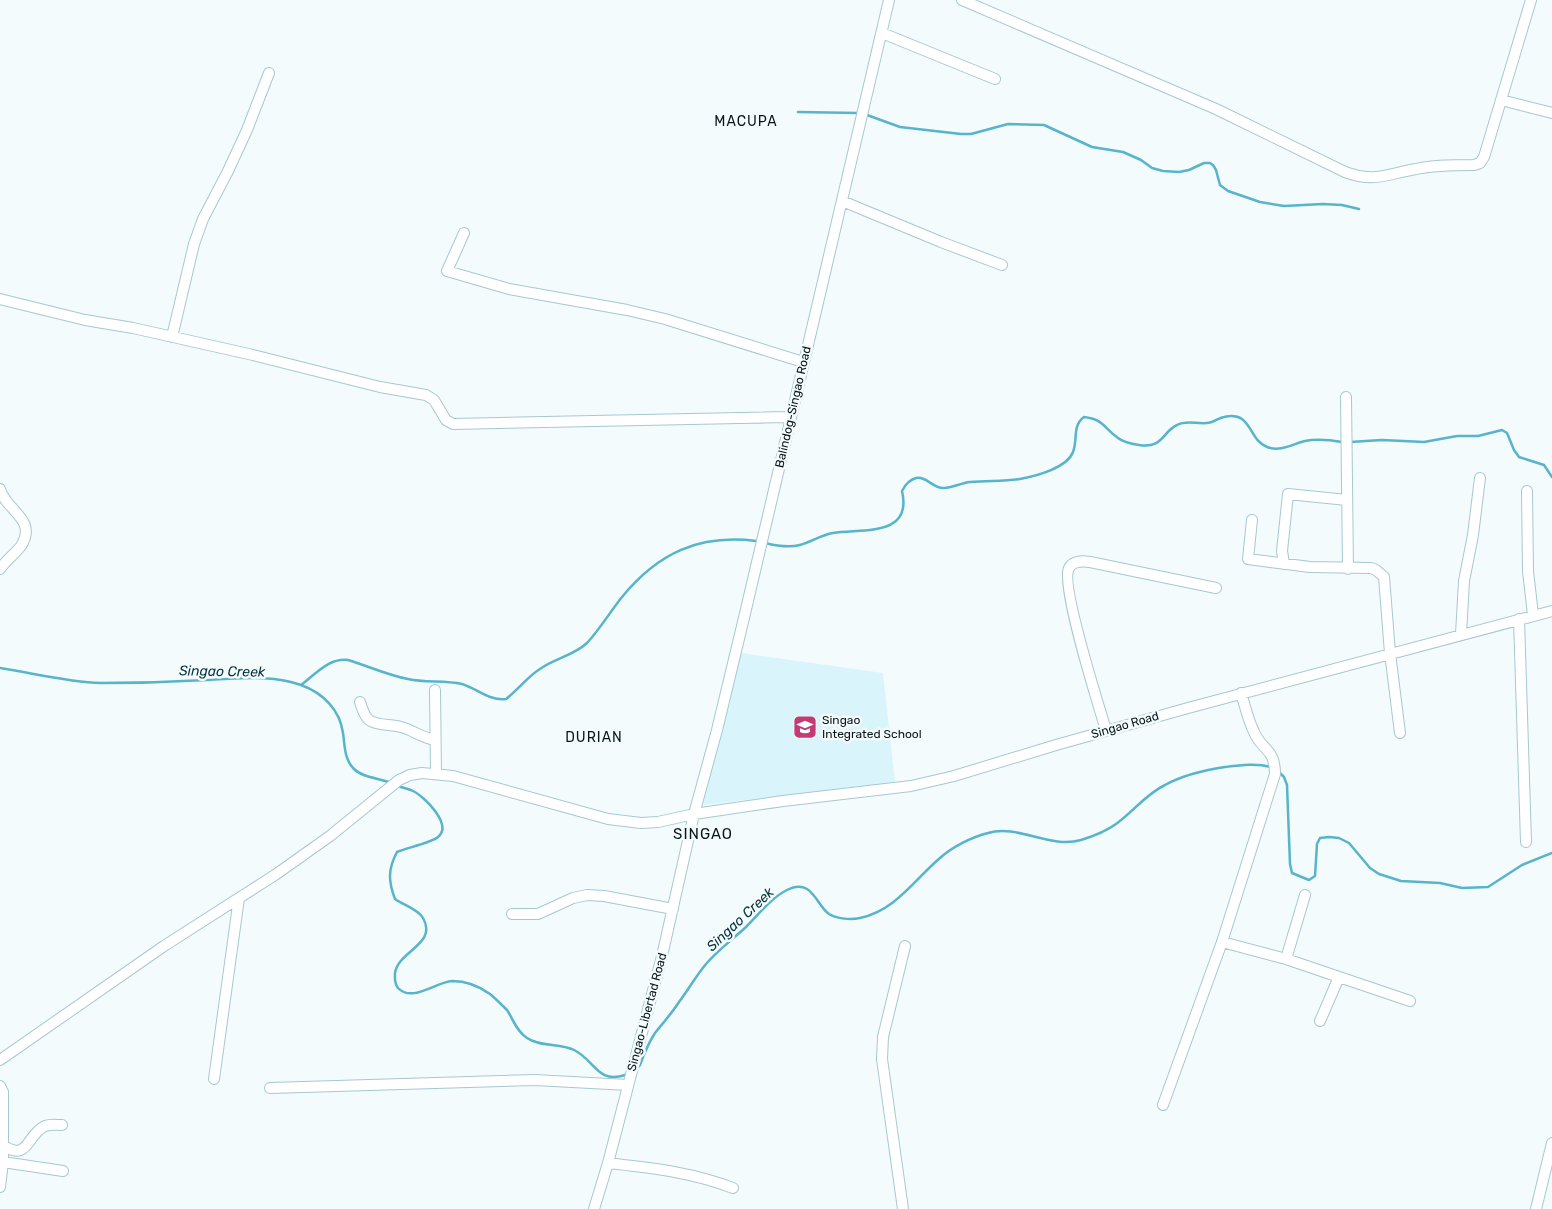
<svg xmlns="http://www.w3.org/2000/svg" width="1552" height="1209" viewBox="0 0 1552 1209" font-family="Rubik,sans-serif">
<rect width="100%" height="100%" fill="#f4fbfc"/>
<path fill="#daf4fb" d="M740 653 883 673 895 782 703 805Z"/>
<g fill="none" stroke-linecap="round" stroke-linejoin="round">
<path stroke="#57b4ca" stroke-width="2.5" d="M798 112 858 113
M867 115 900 127 961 134H971L1008 124 1044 125 1092 147 1123 152 1141 160 1152 168 1163 171 1179 172 1189 170 1204 163H1210L1213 165 1216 170 1220 185 1228 191 1260 202 1284 206 1323 204 1342 205 1359 209
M1350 442 1382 440 1424 442 1457 436H1478L1502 430 1507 433 1514 450 1519 457 1544 465 1552 477
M765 543C777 546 788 548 800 545 811 542 821 535 833 533 861 528 913 538 902 491 905 485 909 480 916 478 927 476 933 489 944 488 952 488 961 483 970 482 987 480 1004 482 1020 479 1036 476 1067 468 1073 452 1078 439 1072 426 1084 417 1103 419 1104 428 1118 438 1123 442 1132 444 1139 445 1163 449 1162 432 1177 425 1186 420 1196 424 1207 423 1213 423 1218 418 1224 417 1252 410 1248 440 1267 447 1283 453 1296 441 1311 440 1322 439 1331 440 1342 442
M0 668C33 673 67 682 101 683 136 683 172 682 207 680 237 679 272 674 301 685 323 693 340 710 343 733 345 746 344 759 354 769 362 777 377 778 389 782
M301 685C316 674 328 658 348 660 368 666 387 675 408 679 426 683 444 680 462 684 478 689 489 701 506 699 518 690 527 677 540 669 555 658 573 656 587 643 600 629 610 612 622 597 658 553 699 534 756 541
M1279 772 1284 777 1287 785 1290 864 1292 873 1309 880 1315 876 1317 844 1320 838 1329 837 1339 838 1349 843 1370 868 1379 874 1401 881 1440 883 1462 888 1488 887 1522 865 1552 853
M398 786C403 788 409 789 413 791 425 797 453 825 438 837 431 843 406 848 397 852 388 869 388 881 395 899 403 905 418 909 423 918 438 944 398 951 395 973 395 979 394 983 398 988 412 1003 436 982 452 981 466 981 479 986 490 994 496 999 502 1005 507 1010 513 1019 517 1032 527 1038 540 1047 560 1043 574 1050 595 1060 597 1084 625 1075
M637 1068 640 1065C644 1054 649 1042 655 1033 663 1023 672 1013 679 1002 688 990 696 976 706 964 718 950 733 939 746 927 759 914 771 898 787 890 812 877 816 905 829 914 837 919 851 920 860 918 896 910 914 880 940 858 952 847 972 837 988 833 1018 824 1050 849 1081 840 1094 836 1105 832 1116 824 1133 812 1146 794 1165 785 1183 775 1205 770 1225 767 1241 765 1256 763 1271 767"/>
<g stroke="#a6c8d1" stroke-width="12">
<path id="minor" d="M962 0 1216 109 1345 172C1375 183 1386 174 1416 169 1435 165 1454 165 1474 165L1480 163 1484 157 1531 0
M882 33 995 79
M1501 100 1552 113
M842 201 941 242 1002 265
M464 233 447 271 509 289 627 310 665 319 803 362
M0 299 85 320 133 328 253 355 380 387 426 395 434 400 446 420 453 424 790 417
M172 337 194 244 203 219 228 171 247 130 269 73
M1346 397 1348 569
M0 489C6 511 38 519 21 546 15 554 6 560 0 569
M1527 491 1528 571 1533 615
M1252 520 1248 559 1310 567 1371 568 1376 570 1384 577 1390 653 1400 733
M1284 564 1282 551 1288 494 1347 500
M1519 619 1526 842
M1461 634 1464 581 1473 535 1480 478
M435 690 436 773
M360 702C362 708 364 716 369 720 377 726 391 724 401 727 413 730 422 738 435 740
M1106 730C1099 707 1060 583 1069 568 1073 560 1083 561 1090 562L1216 588
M512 914H538L573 898 587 895 604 896 673 909
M1222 942 1286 959 1410 1001
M1286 959 1305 895
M1320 1021 1339 977
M0 1060 164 946 275 875 330 836 399 780 410 775 422 773 453 776 608 819 641 823 658 822 694 814 783 801 911 786 954 776 1056 745 1188 708 1552 611
M214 1079 239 898
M0 1086 3 1092V1162L0 1187
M270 1088 535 1080 628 1085
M1163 1105 1222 942 1275 774C1275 748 1262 751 1254 732 1248 720 1245 706 1241 693
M3 1145C28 1163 27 1134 45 1126 51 1124 56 1125 62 1125
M3 1162 63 1171
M608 1163C651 1168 692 1172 733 1188
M594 1209 608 1163 662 956 694 814 717 730 743 622 889 0
M903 1209 882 1059 883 1037 905 946
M1536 1209 1552 1143"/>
</g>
<use href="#minor" stroke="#fff" stroke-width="10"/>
</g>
<defs>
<g id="school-square" transform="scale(1.25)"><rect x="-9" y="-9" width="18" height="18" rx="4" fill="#c33a75" stroke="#f4fbfc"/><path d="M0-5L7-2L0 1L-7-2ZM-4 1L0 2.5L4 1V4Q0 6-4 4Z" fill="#fff"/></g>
</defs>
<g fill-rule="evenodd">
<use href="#school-square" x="805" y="727"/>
</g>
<g text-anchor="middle" stroke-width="5" stroke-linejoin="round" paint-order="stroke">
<g font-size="12" fill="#091619" stroke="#f4fbfc">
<text transform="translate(793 407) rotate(-77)" y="4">Balindog-Singao Road</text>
<text transform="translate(1125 725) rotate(-16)" y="4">Singao Road</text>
<text transform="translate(647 1012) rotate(-75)" y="4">Singao-Libertad Road</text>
</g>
<g font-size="12" fill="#091619" stroke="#f4fbfc" text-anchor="start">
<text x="822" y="724">Singao<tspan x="822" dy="14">Integrated School</tspan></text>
</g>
<g font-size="14" letter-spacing="1" fill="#091619" stroke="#f4fbfc">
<text x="746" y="126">MACUPA</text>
<text x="594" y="742">DURIAN</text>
</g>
<g font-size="14" font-style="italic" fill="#04323c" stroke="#f4fbfc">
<text transform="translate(222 671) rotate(1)" y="5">Singao Creek</text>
<text transform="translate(740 919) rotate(-43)" y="5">Singao Creek</text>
</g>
<g font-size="15" letter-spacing="1" fill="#091619" stroke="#f4fbfc">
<text x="703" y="839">SINGAO</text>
</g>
</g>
</svg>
